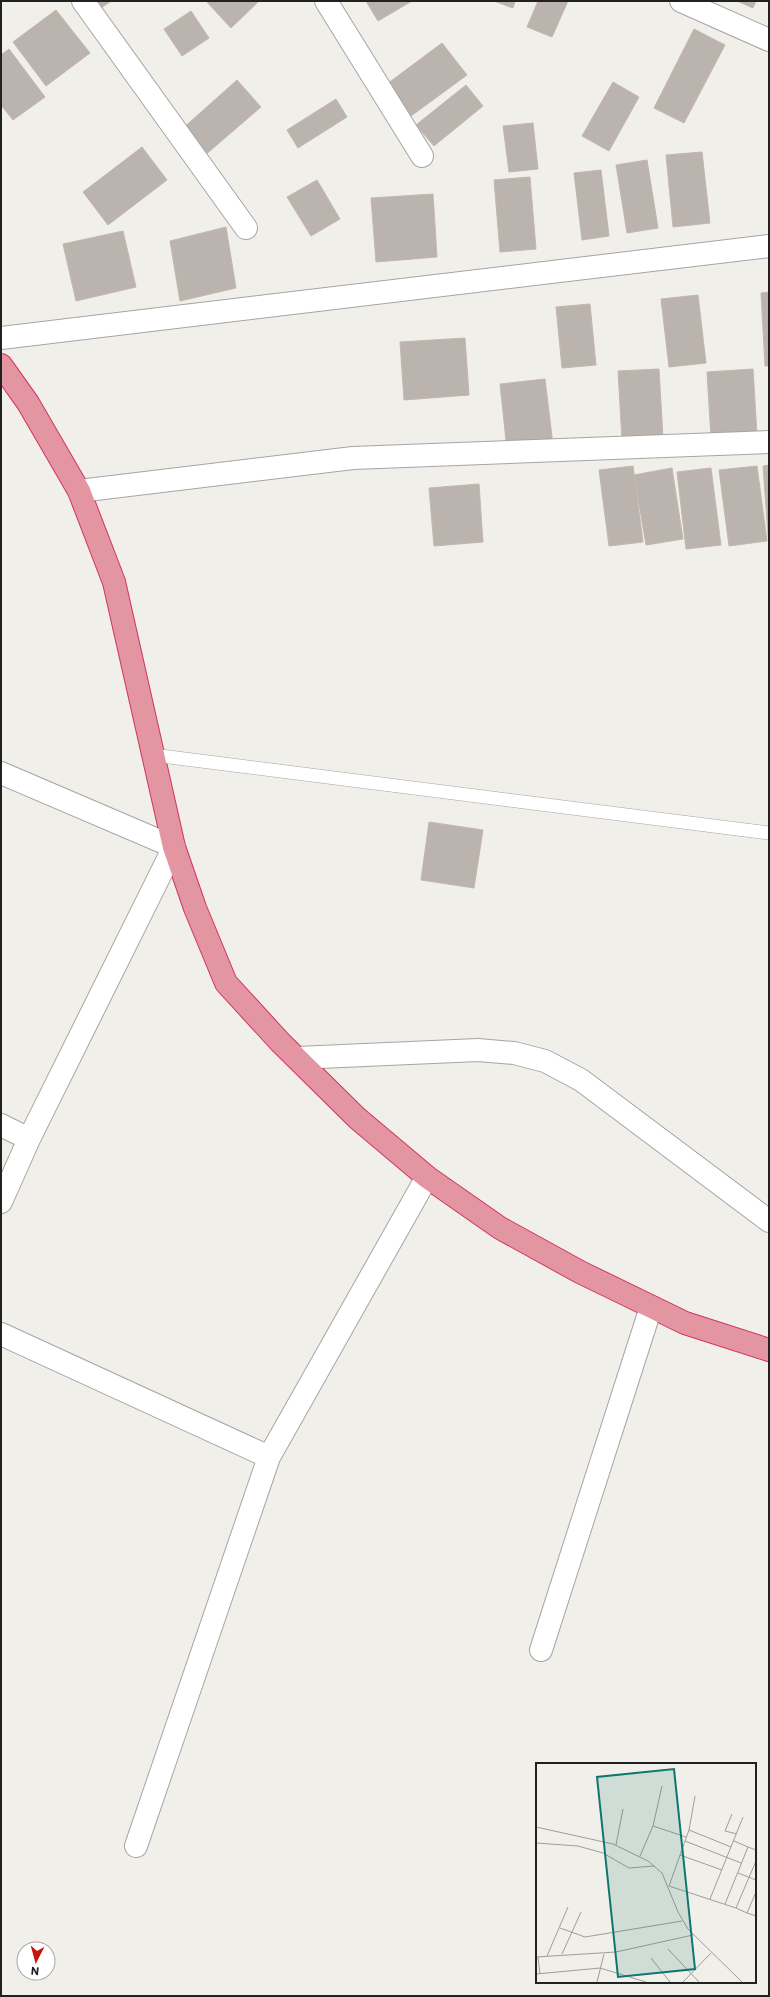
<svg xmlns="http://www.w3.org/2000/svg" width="770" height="1997" viewBox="0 0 770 1997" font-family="Commissioner,sans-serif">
<rect width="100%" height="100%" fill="#f1efe9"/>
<path fill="#bbb4ae" stroke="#c2b7ac" d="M90 1H111L97 11Z
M206 1H259L231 28Z
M366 1H412L378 21Z
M494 1H515L513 8Z
M538 1H568L552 37 527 27Z
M737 1H756L753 8Z
M56 10 90 53 46 86 13 42Z
M191 11 209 38 182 56 164 29Z
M694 29 725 45 684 123 654 108Z
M442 43 467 75 411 116 387 84Z
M9 49 45 97 13 120 1 105V55Z
M237 80 261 107 204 156 181 130Z
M613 82 639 97 609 151 582 136Z
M466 85 483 106 434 146 416 125Z
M336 99 347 117 298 148 287 130Z
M533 123 538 169 509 172 503 126Z
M142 147 167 180 108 225 83 192Z
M702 152 710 223 673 227 666 155Z
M647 160 658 228 627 233 616 165Z
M601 170 609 236 582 240 574 173Z
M530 177 536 249 500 252 494 180Z
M317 180 340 219 311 236 287 197Z
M433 194 437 257 376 262 371 198Z
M226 227 236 288 180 301 170 241Z
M123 231 136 287 76 301 63 244Z
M769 292V366H765L761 293Z
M698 295 706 363 669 367 661 299Z
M590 304 596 365 562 368 556 307Z
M465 338 469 395 404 400 400 342Z
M659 369 663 438 622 440 618 371Z
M753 369 757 435 711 438 707 372Z
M545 379 553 445 507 450 500 384Z
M769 465V548L763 466Z
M633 466 643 542 609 546 599 470Z
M757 466 767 541 729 546 719 470Z
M672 468 683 539 646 545 634 475Z
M711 468 721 545 686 549 677 472Z
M479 484 483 542 434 546 429 488Z
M429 822 483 830 474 888 421 880Z"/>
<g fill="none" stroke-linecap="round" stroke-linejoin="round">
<g stroke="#a5a5a5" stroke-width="14">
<path id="lane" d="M153 755 769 833"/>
</g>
<g stroke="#a5a5a5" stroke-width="24">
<path id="street" d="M83 1 246 228
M326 1 422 156
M681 1 769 40
M1 338 769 246
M79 491 353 458 769 442
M1 773 174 847 29 1139 1 1202
M297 1058 478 1050 514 1053 545 1061 581 1080 769 1221
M1 1125 29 1139
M1 1334 269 1457
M541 1650 651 1307
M136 1846 269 1457 427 1177"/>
</g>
<g stroke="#d23362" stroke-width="24">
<path id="highway" d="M1 365 28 403 79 491 114 582 174 847 195 908 226 983 280 1042 357 1118 427 1177 500 1228 580 1272 685 1323 769 1350"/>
</g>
<use href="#lane" stroke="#fff" stroke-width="13"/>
<use href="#street" stroke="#fff" stroke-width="22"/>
<use href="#highway" stroke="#e396a1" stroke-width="22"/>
</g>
<g transform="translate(536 1763)">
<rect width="220" height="220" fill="#f1efe9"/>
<path fill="none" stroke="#9e9d99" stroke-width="1" d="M159 33 153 67 133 123 200 145M196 51 189 68 201 71M117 63 150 74M0 64 77 81 112 98 126 110 142 149 152 166 206 219M153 67 195 84M149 78 205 100M198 78 212 84M0 80 42 83 67 90 93 105 118 103M80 82 87 46M144 92 186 107M104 93 117 63 126 23M202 110 220 117M220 129 211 150 220 153M174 136 207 54M189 141 212 84 220 87M211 150 200 145 220 98M24 165 49 174 146 158M132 186 163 219M26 191 45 149M11 193 32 144M0 194 80 189 157 172M2 194 4 211M115 195 134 219M0 211 64 205 110 219M61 219 68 191M147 219 175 190"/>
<path fill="#0f766e" fill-opacity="0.15" stroke="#0f766e" stroke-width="2" d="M138 6 159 206 82 214 61 14Z"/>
<rect width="220" height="220" fill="none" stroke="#212121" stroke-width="2"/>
</g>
<rect width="770" height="1997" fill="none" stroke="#212121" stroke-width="4"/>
<g transform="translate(36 1961) rotate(186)"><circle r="19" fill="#ffffff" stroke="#a6a6a6"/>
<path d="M0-3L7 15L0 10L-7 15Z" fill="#c7140c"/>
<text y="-6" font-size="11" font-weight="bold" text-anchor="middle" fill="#212121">N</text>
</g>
</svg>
